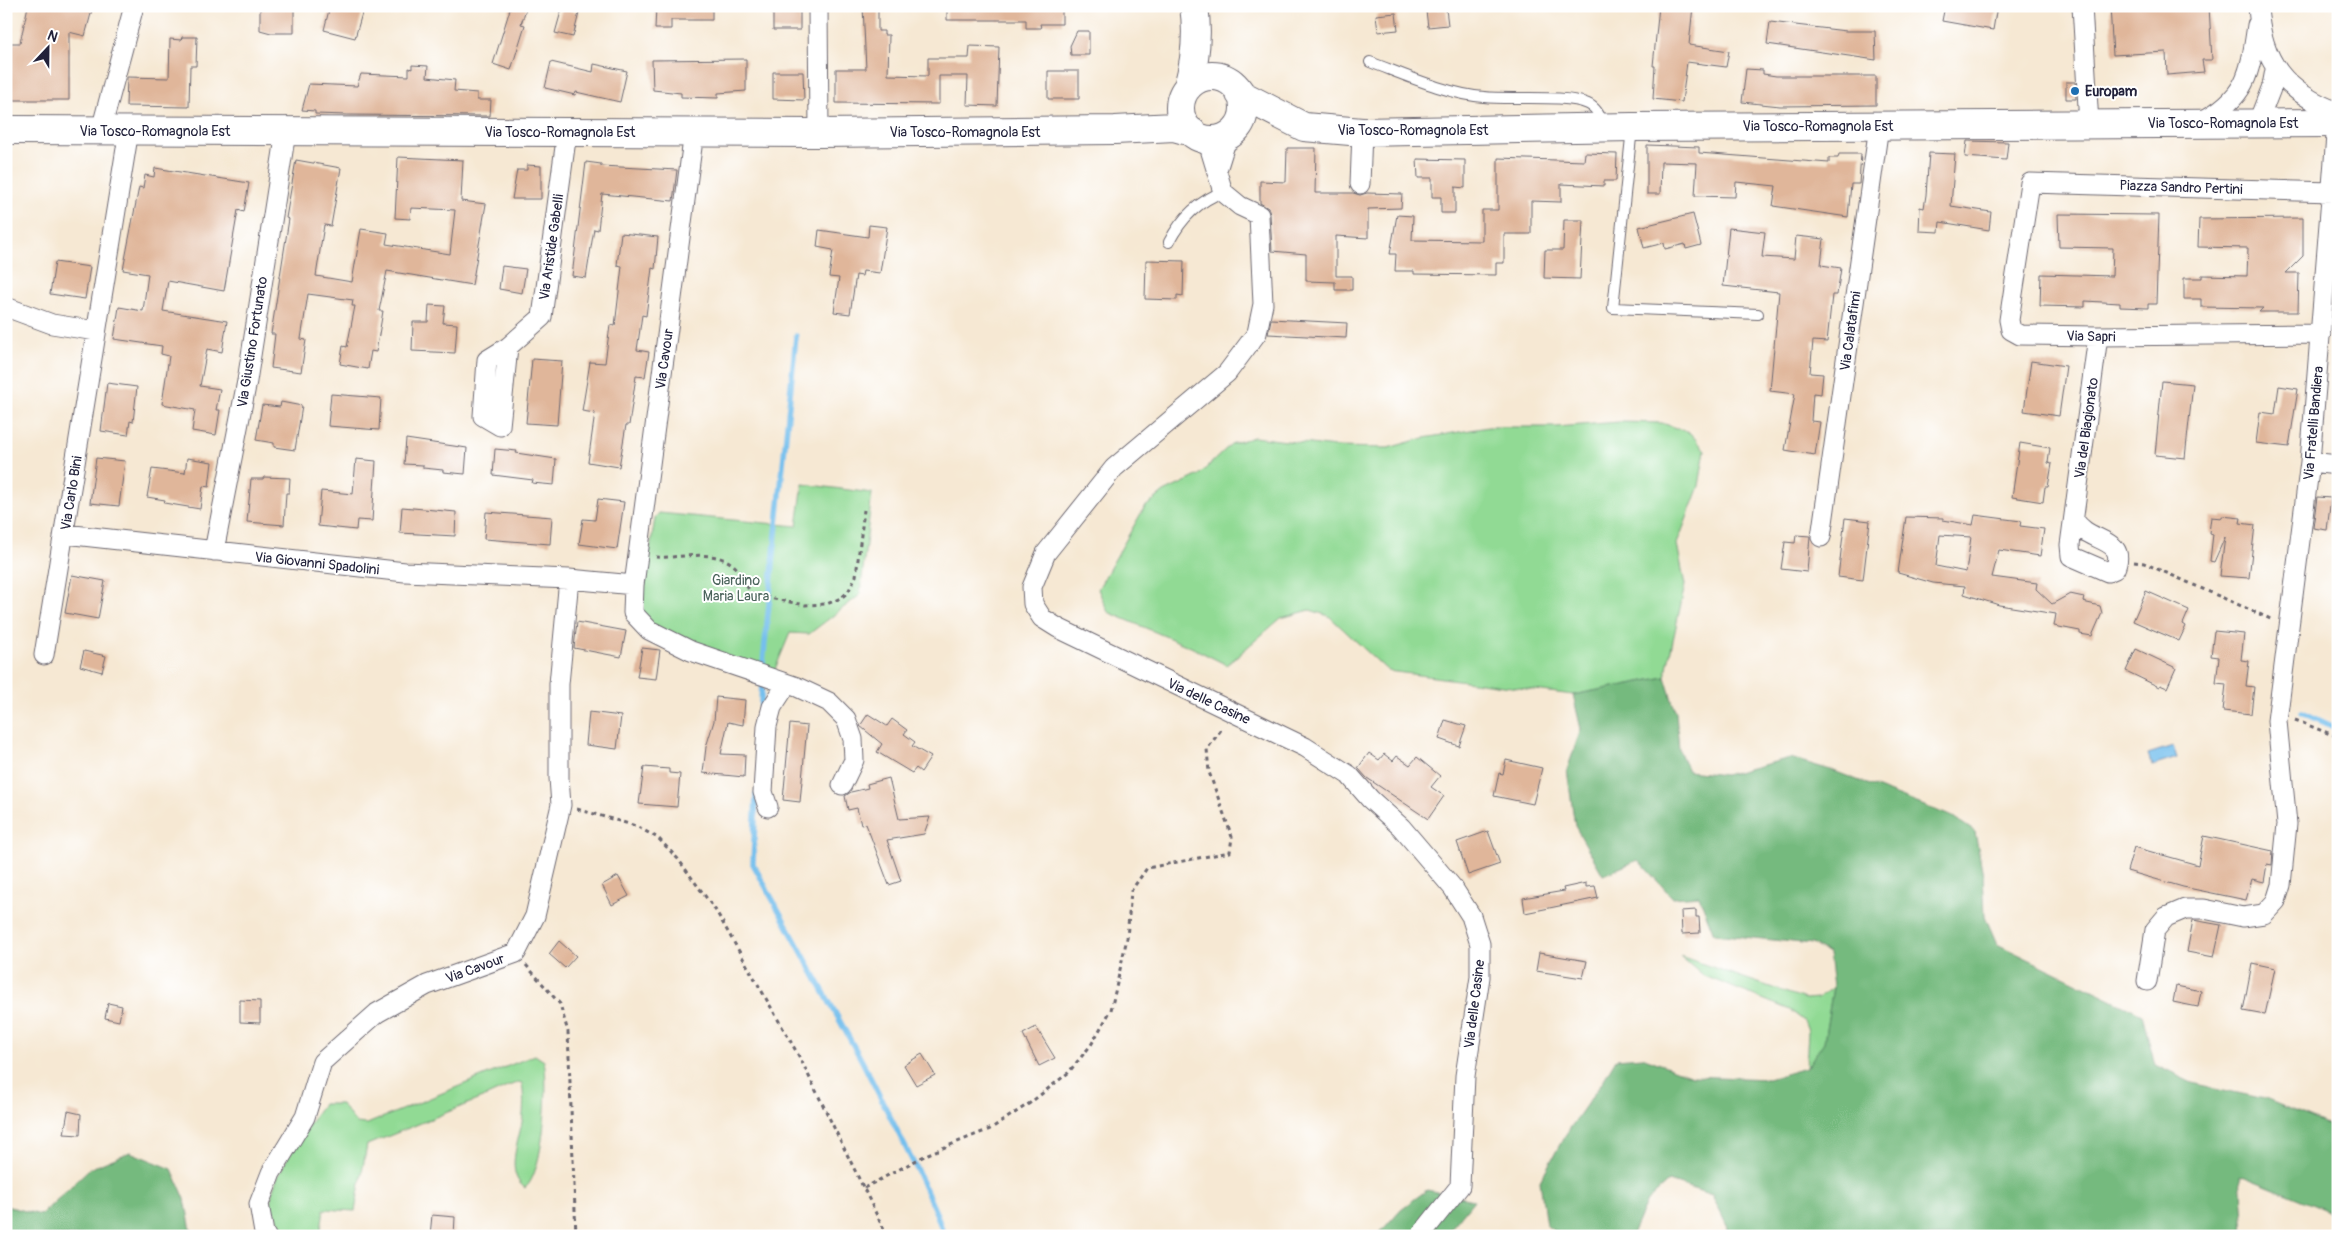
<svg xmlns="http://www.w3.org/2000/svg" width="2344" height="1242" viewBox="0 0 2344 1242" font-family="Pangolin,sans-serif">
<rect width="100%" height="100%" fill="#fff"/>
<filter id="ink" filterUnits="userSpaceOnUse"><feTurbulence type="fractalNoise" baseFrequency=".02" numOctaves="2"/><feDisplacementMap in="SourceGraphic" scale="10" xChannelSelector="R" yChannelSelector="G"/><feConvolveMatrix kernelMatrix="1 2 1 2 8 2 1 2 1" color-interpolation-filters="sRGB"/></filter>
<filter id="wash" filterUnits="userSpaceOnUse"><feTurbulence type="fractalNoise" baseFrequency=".0096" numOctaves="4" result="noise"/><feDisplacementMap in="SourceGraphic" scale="20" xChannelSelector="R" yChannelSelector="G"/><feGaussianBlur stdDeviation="1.12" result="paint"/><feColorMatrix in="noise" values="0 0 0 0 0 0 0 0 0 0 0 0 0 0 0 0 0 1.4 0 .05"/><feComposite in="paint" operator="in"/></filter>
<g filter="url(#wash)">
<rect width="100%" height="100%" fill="#f6e8d3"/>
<path fill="#91da94" stroke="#5a7e68" d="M1619 422 1662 423 1690 433 1705 450 1699 486 1677 544 1685 585 1665 677 1573 695 1388 671 1329 616 1310 610 1281 618 1227 665 1193 648 1108 612 1098 589 1144 508 1164 492 1199 475 1231 444 1254 437 1335 447 1388 448 1424 438 1488 427H1556Z
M803 484 872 493 860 595 809 634 790 633 773 674 658 630 644 617 641 606 655 518 659 513 797 526Z
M1680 956 1805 999 1818 998 1833 987 1824 1043 1806 1068 1808 1031 1804 1021 1790 1010 1702 975Z
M535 1055 544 1061C549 1084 544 1174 525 1188 505 1173 518 1144 522 1122 524 1110 524 1095 522 1083L518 1082 487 1096 367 1145 355 1211 324 1209 320 1235 293 1231 283 1227C278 1220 272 1211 271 1202 270 1177 309 1126 323 1104H341L356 1123 367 1124Z"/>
<path fill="#74ba7e" stroke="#4b6e5c" d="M1665 677 1676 713 1679 750 1688 771 1725 775 1790 758 1834 771 1953 817 1975 832 1983 875 1985 916 1997 944 2142 1014 2155 1065 2192 1083 2265 1099 2338 1129V1215L2240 1175 2244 1236H1725L1728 1228 1712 1195 1669 1181 1647 1201 1631 1236H1560L1546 1225 1540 1181 1564 1137 1603 1081 1616 1059 1642 1057 1692 1076 1768 1079 1806 1068 1824 1042 1833 987 1829 954 1812 944 1714 934 1699 896 1673 898 1638 860 1603 875 1575 826 1567 770 1581 729 1573 695Z
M130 1152 172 1169 185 1199 192 1236H6V1206L41 1215 89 1169Z
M1427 1190 1474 1200 1445 1236H1377L1401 1209Z"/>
<path fill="#74bfed" stroke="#4b7094" d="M2173 746 2177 758 2152 766 2148 754Z"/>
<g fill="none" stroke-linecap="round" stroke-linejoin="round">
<path stroke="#74bfed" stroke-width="5.5" d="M2302 712 2338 729
M760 721 763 663 796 336
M756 795 753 864 862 1061 915 1166 937 1215 944 1236"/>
</g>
<g id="blocks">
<path fill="#e0b69a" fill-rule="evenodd" d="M28 6H93L85 36 69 32V100H6V43H20Z
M260 6H294V33H271L260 30Z
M330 6H364L355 38 324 30Z
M511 6H527L521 24 525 25 511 70 493 64Z
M656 6H712V20H671V29H655Z
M773 6H800V30H773Z
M863 6H878V31H884V35H889L888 75 928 76V58H969L970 46 999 47 997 106 967 105 968 76H939V104L836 103V69H866Z
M947 6H1062V24H1040L1041 28H1026V20H947Z
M1659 6H1693L1689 45 1729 51 1726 67 1687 62 1682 102 1653 99 1655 66H1653Z
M1945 6H1997L1993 30 1942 21Z
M2110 6H2209L2212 60H2202L2204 72 2167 75 2166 52 2113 55Z
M562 8 579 13 573 37 555 33Z
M1446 9 1448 25 1428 27 1426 11Z
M1396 13 1398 30 1378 32 1376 15Z
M1770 22 1846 31H1875L1876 60 1767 44Z
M1077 31H1089V55H1071L1070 46Z
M182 37H197L196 66H190L189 107 126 106 127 77 169 78 170 39 181 40Z
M746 59V91L718 93V98L681 97V93L653 90 652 60Z
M551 62 593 72 594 64 627 71 620 102 576 92 575 95 545 88Z
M412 65 428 66 427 77 455 80 454 91 477 93V100H491L490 116 347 115 315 114V111L302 110 309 84 357 86 361 74 409 76V68L412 69Z
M1746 69 1763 70V74L1776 76H1876V105L1780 106 1742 102Z
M1048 71H1079V99H1048Z
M773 72H803L804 100 773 99Z
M2066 82H2075L2076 99H2066Z
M1967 141 2008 142 2006 160 1965 157Z
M1647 145 1699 147V153L1829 163V158H1838L1839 154H1861L1859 184H1851L1848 217 1773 206 1776 186 1736 182 1735 197 1695 196 1697 163 1661 162 1660 194H1647Z
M1287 148H1316L1315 193H1353L1360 195 1367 193 1402 194 1401 208 1368 209V238L1336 236V276H1352V290H1335V282L1306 281V254L1272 251 1270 214 1268 208 1260 203V181L1286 182Z
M1585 153 1617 154 1616 181H1604V186L1561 184V202L1531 201V234H1504V263H1496V275L1414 274V271H1395L1396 254H1390L1397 215 1413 216 1412 240 1482 241V210H1498V158L1584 161Z
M1929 153 1955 154 1951 206 1991 212 1989 230 1940 222 1939 232 1919 231 1920 207 1924 208 1926 195Z
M398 157 463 160 461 201 486 204 472 285 387 271 379 311H383L376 352 371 351 368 369 340 364 343 346 347 347 355 306H352L353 300 308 294 301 339 306 340 301 372 271 368 275 334H271L289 219 286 218 296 160 341 168 331 226 324 225 316 276 352 282 361 229 388 233 386 244 450 254 455 210 411 208 410 219 395 218Z
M1417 159 1465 160V188L1455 187V213H1441V197H1432V178H1418Z
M586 162 601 164V166L677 170 673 201 602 194 598 230 594 229 586 278 572 276Z
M527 165 541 166V199H512L517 170H527Z
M155 168 249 183 244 212 238 210 224 291 168 281 163 311 227 321 222 352 207 349 200 386 220 389 216 410H220L216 435 192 431 195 410 162 404 169 356 161 354 162 346 114 339 119 307 143 311 148 274 123 270 139 187 143 188 145 175 154 177Z
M1693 214 1701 245 1686 249 1685 244 1665 249 1664 243 1644 248 1639 227Z
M2058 214 2159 215 2156 304H2148V308L2120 307V303L2085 301V307L2040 306 2041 274 2112 276 2113 248 2059 247Z
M2303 218V256L2286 273H2299L2298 312H2259L2263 308 2201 307V299H2184V278H2202V275L2247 276 2248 248 2198 247 2199 219Z
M1564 220H1583L1580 279 1544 278 1545 250H1563Z
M869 225 887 227 880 273 863 271 862 276 856 275 850 314 834 312 839 278 829 277 833 250 817 247 819 230 868 237Z
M1729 228 1765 232 1762 257 1794 259 1796 236 1824 239 1821 265 1841 268 1837 295H1832L1827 342 1813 341 1810 373 1823 374 1821 394 1813 393 1811 421 1820 422 1815 455 1785 450 1795 394 1770 391 1779 292 1723 286Z
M621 233 658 237 655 269 652 268 646 316 642 315 637 350 649 352 645 377 636 376 629 425H626L619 467 588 462 595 413 582 411 590 362 605 363 610 325 615 326 622 266 617 265Z
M1146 260 1184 261 1183 296 1177 295V300L1145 299Z
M55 262 90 267 85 299 50 294Z
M502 266 526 269 522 293 499 289Z
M429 305 445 306 443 323 457 324 455 353 412 351 413 322H428Z
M1271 319 1347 323 1346 338 1268 334Z
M532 359 562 361 557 425 526 423Z
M2031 361 2066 366 2059 416 2024 411Z
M2162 381 2193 384 2185 458 2155 455Z
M107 383 137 387 133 422 130 421 128 435 101 431Z
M2279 386 2298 389 2289 447 2256 443 2260 412 2275 414Z
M331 394 381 398 379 430 328 426Z
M281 402 302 406 295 450 274 447V443L256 440 262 405 280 407Z
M406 439 467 448 465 474 443 472V470L423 468V465L404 464Z
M2020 443 2050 448 2048 463 2052 464 2048 487H2045L2043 502 2012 497Z
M495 449 517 451 516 453 556 459 554 485 532 483 533 480 493 475Z
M96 458 125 461 119 506 90 503Z
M187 458 212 462 209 487 203 486 200 509 164 503 165 500 147 497 152 469 185 473Z
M356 459 376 461 372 521 357 520 356 530 318 526 321 491 353 494Z
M264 477 290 478 289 493H286L284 525 247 522 251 479H263Z
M2317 497 2331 498 2327 530 2313 528Z
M598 499 624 502 617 549 579 544 583 519 595 520Z
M402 507 456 512 455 536 400 533Z
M486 512 552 517 550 544 484 539Z
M1975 515 2021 521 2020 526 2044 529 2040 556 1999 550 1992 577 2037 583 2036 589 2052 604 2070 594 2084 597 2083 602 2100 606 2102 613 2092 636 2080 634V631L2054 626 2056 614 1999 605 1964 594 1965 586 1933 583 1898 573 1906 517 1943 518V520L1973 525ZM1940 535 1971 537 1966 572 1936 566Z
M2222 516 2241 518 2240 523 2255 525 2249 578 2220 576 2225 537 2214 562 2210 561 2213 534 2209 533 2211 517 2222 518Z
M1845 518 1870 521 1863 580 1838 577Z
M1796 535 1810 536 1807 572 1781 569 1785 542 1795 543Z
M72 575 105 581 98 619 65 613Z
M2146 591 2189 610 2183 624 2186 626 2179 641 2133 621Z
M577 622 626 631 621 657 574 648Z
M2214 631 2244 634 2241 660 2249 661 2246 686 2254 687 2251 714 2223 711 2226 684 2216 683 2219 657 2211 656Z
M642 648 660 650 656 679 637 677Z
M2136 649 2176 668 2167 688 2160 685 2159 687 2126 671Z
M84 651 106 656 102 672 80 666Z
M716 697 745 700 743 725 728 722 721 754 745 755 744 777 703 773 706 747 714 721Z
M589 712 621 716 617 749 586 745Z
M868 714 887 726 892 719 907 730 904 734 915 742 912 746 931 757 921 772 916 768 912 773 877 752 882 744 860 726Z
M1445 720 1466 726 1459 746 1439 739Z
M790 724 807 726 800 802 783 800Z
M1369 753 1379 760 1384 754 1393 761 1397 756 1410 765 1417 757 1440 776 1431 787 1444 796 1428 819 1367 778 1358 768Z
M1506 760 1542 768 1533 804 1494 796 1499 773 1503 774Z
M644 767 669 769V773L680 774 677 807 639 804Z
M889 778 899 819 930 817 924 834 887 840 901 881 889 885 866 824 861 825 857 808 848 810 845 796 851 792 868 788 867 784Z
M1488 831 1500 864 1468 875 1457 842Z
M2204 836 2273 851 2272 865 2267 864 2264 882 2252 879 2246 900 2183 887 2127 871 2134 847 2198 865Z
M618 876 629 896 612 905 602 885Z
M1586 883V887L1595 886 1598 898 1525 913 1523 898 1564 891 1563 888Z
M1696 910V917H1699L1700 933 1682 934 1681 911Z
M2193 920 2221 925 2214 957 2187 952Z
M559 941 576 956 565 968 549 954Z
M1539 953 1587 961 1583 978 1536 971Z
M2252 963 2275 968 2265 1015 2243 1011Z
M2176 986 2201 991 2198 1007 2173 1002Z
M240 1000 260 1001V1023L240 1022Z
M108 1003 122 1006 119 1021 105 1018Z
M1036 1027 1055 1058 1039 1066 1023 1034Z
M922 1054 935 1075 916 1085 904 1065Z
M68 1111 81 1114 80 1135 64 1134Z
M432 1215 455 1217 454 1236H430Z"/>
</g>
</g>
<g filter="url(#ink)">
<use href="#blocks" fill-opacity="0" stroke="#6c6770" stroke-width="1"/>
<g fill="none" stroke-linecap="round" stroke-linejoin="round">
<g stroke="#6c6770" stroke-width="12">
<path id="lane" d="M1370 62C1405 75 1447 94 1484 97 1510 100 1567 94 1588 104 1597 108 1600 117 1604 125
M1632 128 1613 308 1758 314
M1169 242C1181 219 1198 201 1223 192"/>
</g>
<g stroke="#6c6770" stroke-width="21">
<path id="street" d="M818 6 819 133
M2082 6 2089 124
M2258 6C2261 62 2286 93 2338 112
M2200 122C2247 98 2250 74 2257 25
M2258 122 2272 86 2275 70
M101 130 134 6
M1202 138 1210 149 1223 192 1240 206 1259 215 1263 304 1257 333 1227 373 1114 468 1046 553 1032 587 1033 604 1042 618 1058 628 1305 747 1349 775 1370 799 1401 827 1453 888 1471 916 1480 944V977L1465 1076 1460 1186 1420 1236
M1217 170 1228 135
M1360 184 1362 132
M6 307 52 324 96 331
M2321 334 2098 336 2020 335 2011 330 2009 320 2030 183 2332 192
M508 347 487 360 483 416 500 426 508 347 542 317 567 132
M2310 462 2338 465
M2074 520C2077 524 2081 528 2085 531 2101 542 2126 543 2115 569L2108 572 2071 556 2070 545 2098 336
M65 534 405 572 569 579
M1821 537 1879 126
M214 551 247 381 286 132
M634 585 633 613 649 630 691 651 797 687 829 702 846 719 853 739 854 760 842 785
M44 655 129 130
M768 807 763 792 767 726 772 707 787 684
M2147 981 2155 930 2166 917 2185 909H2204L2243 917 2264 914 2276 901 2281 885 2287 824 2277 721 2310 462 2337 123
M266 1236 264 1233 259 1204 271 1173 305 1117 322 1062 377 1013 427 985 516 953 535 916 561 805 559 778V684L569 579 634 585 694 132"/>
</g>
<g stroke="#6c6770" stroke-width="30">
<path id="primary" d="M1180 108a32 32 0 1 1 64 0a32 32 0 1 1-64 0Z
M1188 87C1195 62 1198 33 1194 6
M1240 94 1304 127 1362 132 1632 127 2338 123
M6 130 819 133 1115 130 1174 127 1192 132"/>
</g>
<path stroke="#6c6770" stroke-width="3" stroke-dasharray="4 4" stroke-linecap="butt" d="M656 557C682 559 720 546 739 571 744 577 746 585 750 592L753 595 805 605 827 604 841 598 848 592 856 576 864 510
M2134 562 2144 563 2273 620
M2295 720 2338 737
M577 809 636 826 658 838 678 859 716 911 800 1058 887 1236
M526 965 560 1004 568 1032 576 1236
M864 1188 928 1154 990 1129 1030 1103 1068 1073 1091 1045 1111 1010 1127 938 1131 891 1147 868 1230 852 1232 837 1209 772 1207 749 1223 727"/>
<use href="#lane" stroke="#fff" stroke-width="10"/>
<use href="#street" stroke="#fff" stroke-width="19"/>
<use href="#primary" stroke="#fff" stroke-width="28"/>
</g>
</g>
<circle fill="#1f6fb2" stroke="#fff" stroke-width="2" cx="2075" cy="91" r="5"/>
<g text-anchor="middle" stroke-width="4" stroke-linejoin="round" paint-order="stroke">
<g font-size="14" font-weight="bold" fill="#22223b" stroke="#fff" text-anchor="start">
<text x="2085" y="96">Europam</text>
</g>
<g font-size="14" fill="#22223b" stroke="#fff">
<text x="2223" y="128">Via Tosco-Romagnola Est</text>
<text x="1818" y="131">Via Tosco-Romagnola Est</text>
<text x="1413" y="135">Via Tosco-Romagnola Est</text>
<text x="155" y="136">Via Tosco-Romagnola Est</text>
<text x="560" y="137">Via Tosco-Romagnola Est</text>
<text x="965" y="137">Via Tosco-Romagnola Est</text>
<text transform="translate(2181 187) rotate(2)" y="5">Piazza Sandro Pertini</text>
<text transform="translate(551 247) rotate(-82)" y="5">Via Aristide Gabelli</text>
<text transform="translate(1850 331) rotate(-82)" y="5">Via Calatafimi</text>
<text transform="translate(2091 336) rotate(1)" y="5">Via Sapri</text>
<text transform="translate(252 342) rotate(-81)" y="5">Via Giustino Fortunato</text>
<text transform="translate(664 359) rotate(-82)" y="5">Via Cavour</text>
<text transform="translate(2313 423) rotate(-85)" y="5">Via Fratelli Bandiera</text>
<text transform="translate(2086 428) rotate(-82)" y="5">Via del Biagionato</text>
<text transform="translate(71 493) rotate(-81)" y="5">Via Carlo Bini</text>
<text transform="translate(317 563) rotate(6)" y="5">Via Giovanni Spadolini</text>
<text transform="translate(1209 701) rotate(25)" y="5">Via delle Casine</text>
<text transform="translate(475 968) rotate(-20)" y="5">Via Cavour</text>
<text transform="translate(1474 1004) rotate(-83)" y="5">Via delle Casine</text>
</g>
<g font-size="14" fill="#49625a" stroke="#fff">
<text x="736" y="585">Giardino<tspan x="736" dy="16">Maria Laura</tspan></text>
</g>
</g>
<rect width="2344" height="1242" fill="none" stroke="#fff" stroke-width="25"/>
<g transform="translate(48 48) rotate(22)" stroke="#ffffff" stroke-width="4" paint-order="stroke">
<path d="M0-4L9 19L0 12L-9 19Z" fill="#22223b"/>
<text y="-8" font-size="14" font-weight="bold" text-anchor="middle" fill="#22223b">N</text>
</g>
</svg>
